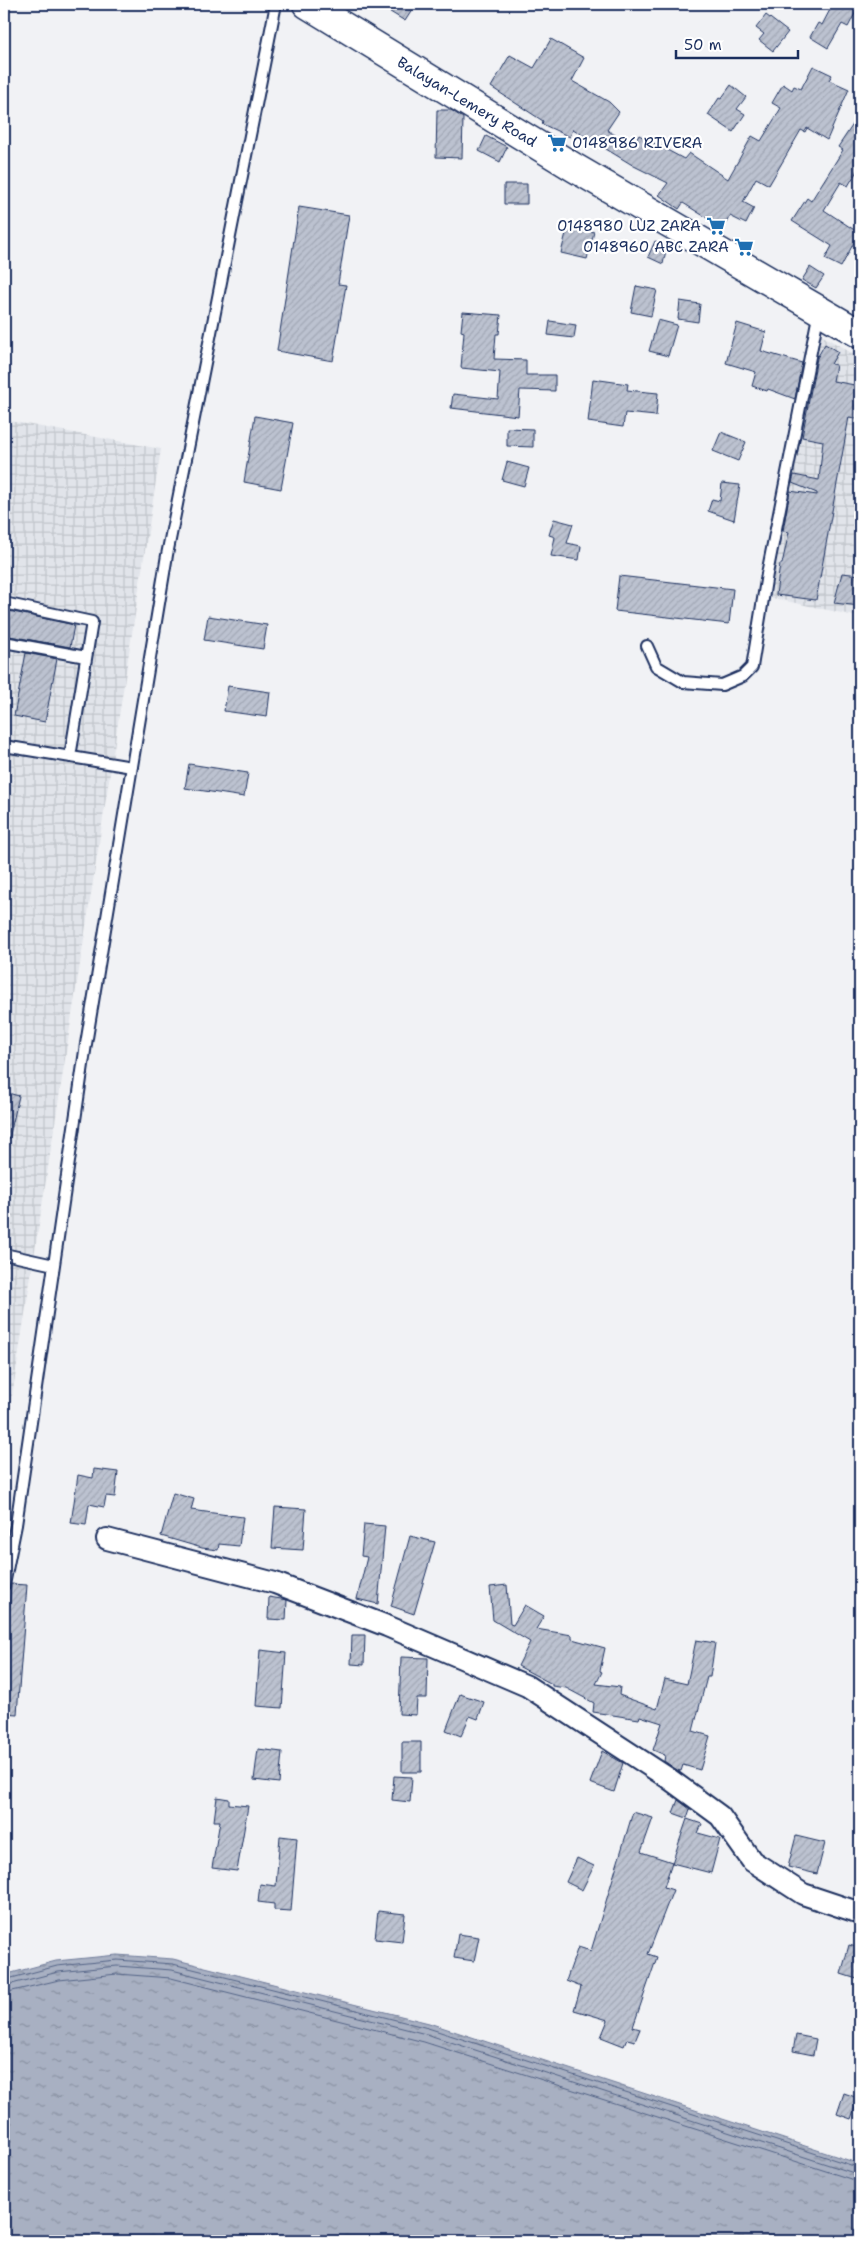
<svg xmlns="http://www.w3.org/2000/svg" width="864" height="2245" viewBox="0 0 864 2245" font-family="'Shantell Sans',sans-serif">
<defs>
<pattern id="industrial-grid" width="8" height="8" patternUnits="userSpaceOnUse" patternTransform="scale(1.25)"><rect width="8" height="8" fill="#e1e4ea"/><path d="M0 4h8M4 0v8" fill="none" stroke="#c0c4cb"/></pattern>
<pattern id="water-ripples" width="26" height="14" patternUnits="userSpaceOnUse" patternTransform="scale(1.25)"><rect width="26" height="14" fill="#a8b0c2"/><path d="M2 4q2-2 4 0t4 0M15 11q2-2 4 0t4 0" fill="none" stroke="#8890a1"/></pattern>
<pattern id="building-hatch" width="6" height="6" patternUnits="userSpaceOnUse" patternTransform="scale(1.25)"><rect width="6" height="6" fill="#bcc2d0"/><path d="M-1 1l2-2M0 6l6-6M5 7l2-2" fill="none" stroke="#a1a7b5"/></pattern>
</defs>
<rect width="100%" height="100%" fill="#f1f2f5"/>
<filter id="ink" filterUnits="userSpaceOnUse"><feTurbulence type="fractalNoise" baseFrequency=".02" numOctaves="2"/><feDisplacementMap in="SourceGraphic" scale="10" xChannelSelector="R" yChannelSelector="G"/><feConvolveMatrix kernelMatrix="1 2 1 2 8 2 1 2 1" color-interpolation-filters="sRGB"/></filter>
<g filter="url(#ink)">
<path fill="url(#industrial-grid)" d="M818 333 860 358V617L768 597Z
M4 420 161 449 4 1447Z"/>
<path fill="url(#water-ripples)" stroke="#707c9a" d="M117 1955 173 1959 429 2023 860 2164V2241H4V1975L56 1961Z"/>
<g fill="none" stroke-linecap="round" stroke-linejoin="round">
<path stroke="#536386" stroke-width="1" d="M4 1980 57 1966 117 1960 173 1964 428 2028 860 2168
M4 1986 58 1972 117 1966 172 1970 426 2034 860 2175
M4 1993 59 1980 117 1974 171 1978 424 2042 860 2182"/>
</g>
<path fill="url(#building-hatch)" stroke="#1b2f5e" d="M377 4H416L405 21Z
M833 4H860L848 27 842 24 828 48 810 37 818 23 822 25Z
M766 15 788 32 773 51 759 40 764 34 756 28Z
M551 39 584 58 572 81 609 102 619 112 607 130 633 146 639 135 684 159 689 153 728 179 752 136 761 141 781 108 772 103 783 84 792 90 794 86 801 89 813 66 832 75 829 80 849 89 827 140 807 128 805 132 801 130 769 185 756 178 743 202 754 208 746 224 730 216 723 228 683 203 679 209 659 195 668 183 634 166 573 129 570 137 542 124 543 121 491 87 510 55 534 68Z
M731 85 746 97 737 109 745 114 733 132 708 115 719 98 721 99Z
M437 110H451L463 118 462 158 436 157Z
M860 114V166L848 186 841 182 824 210 859 233 841 267 825 259 832 246 792 221 807 198 811 201 843 150 838 147Z
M486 136 507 147 500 162 479 151Z
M504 184H527V204H504Z
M299 207 349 215 338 284 346 285 333 361 277 351Z
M568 225 594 232 587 259 561 253Z
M655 241 667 246 663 264 648 257Z
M810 267 824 276 816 288 802 280Z
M636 286 657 290 651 316 631 312Z
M680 301 700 304 698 322 678 319Z
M463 312 501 315 499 334H496L494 359 526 360V375H555V391L520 390 518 416 451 408 453 394 498 399 500 372 461 368 464 332 461 331Z
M658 320 677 325 668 356 649 351Z
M550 321 576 325 574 338 548 335Z
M737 323 766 332 761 351 802 363 795 399 768 389 767 391 752 386 756 372 726 363Z
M825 344 838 352 831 364 836 365 833 381 860 386V419L849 417 816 600 776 595 780 564H782L789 532 783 531 790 491 817 495V493L792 483 794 475 819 480 823 441 802 437 817 358Z
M593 379 628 384 627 390 658 393 656 416 625 413 623 427 588 422Z
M255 416 293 423 281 489 244 482Z
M507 428 533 429V447L507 446Z
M721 432 746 442 738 461 713 451Z
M507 462 529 468 524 486 502 480Z
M722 483 740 485 734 520 708 511 712 499 720 501Z
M554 519 573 524 567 543 581 546 579 560 551 556 555 537 549 535Z
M842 573 860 575V606L834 603Z
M619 576 733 589 729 624 615 611Z
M4 610 74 625 70 647 4 635Z
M208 616 267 625 263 649 204 640Z
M26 653 57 659 45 722 14 716Z
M228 686 270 692 267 717 224 711Z
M189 764 248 773 244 797 185 788Z
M4 1092 19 1096 9 1139 4 1138Z
M94 1469 118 1472 115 1497 106 1496 104 1507 89 1504 86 1525 71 1523 78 1475 93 1478Z
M173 1493 194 1499 191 1510 243 1517 239 1546 219 1544 218 1550 202 1548 161 1536Z
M275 1507 306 1509 303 1550 272 1548Z
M364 1524 385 1526 378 1604 357 1599 367 1557 361 1556Z
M410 1536 435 1542 414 1614 391 1606Z
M11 1584 27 1585 17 1714 4 1713V1663H6Z
M507 1585 510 1624 513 1625 525 1605 544 1616 536 1629 572 1635V1639L605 1648 600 1671 602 1672 596 1684 620 1687 619 1695 657 1709 665 1679 687 1684 696 1640 715 1643 710 1677H707L693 1731 710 1736 700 1770 683 1765 681 1771 677 1770 664 1761 665 1755 653 1750 662 1723 640 1716 639 1719 593 1712 594 1703 566 1688 552 1686V1684L518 1666 530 1642 493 1620 490 1587Z
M269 1597 287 1600 286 1620 268 1619Z
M352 1635H365L364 1665 351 1664Z
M260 1650 286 1653 282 1708 256 1706Z
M401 1657 428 1658 427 1698H417L416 1715 399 1714Z
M460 1694 484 1702 478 1719 470 1716 461 1736 446 1730Z
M402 1742H421V1772H402Z
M258 1749 282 1752 279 1783 254 1780Z
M602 1751 623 1763 614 1792 590 1783Z
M394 1776 412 1777 410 1802 392 1800Z
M217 1797 229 1799V1804L248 1806 237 1871 212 1868 220 1821H214Z
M678 1800 690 1809 687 1818 673 1813Z
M633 1812 653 1818 641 1852 672 1862 664 1887 673 1890 648 1954 657 1957 633 2027 640 2029 635 2041 627 2039 624 2046 601 2037 608 2020 574 2010 581 1987 566 1981 578 1947 591 1951Z
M687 1819 702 1824 698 1833 720 1839 711 1873 672 1863Z
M280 1836 297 1838 291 1911 274 1910V1904L258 1902 260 1884 276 1886Z
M796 1836 825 1843 817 1874 788 1867Z
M577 1858 594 1866 582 1890 566 1882Z
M378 1911 405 1914 402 1942 375 1939Z
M458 1934 479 1937 474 1961 454 1958Z
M849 1945 860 1948V1980L841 1974Z
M796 2035 816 2039 813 2055 793 2051Z
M844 2093 858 2098 851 2119 837 2114Z"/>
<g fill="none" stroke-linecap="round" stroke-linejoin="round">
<g stroke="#1b2f5e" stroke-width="14">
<path id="service" d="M4 603 92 622 70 757
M4 642 86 657
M647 646 656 666 683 682 722 685 743 676 752 667 767 574 819 311
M4 746 132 767
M4 1254 54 1265 86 1044 167 555 276 4
M4 1585 16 1525 54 1265"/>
</g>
<g stroke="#1b2f5e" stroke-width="24">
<path id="minor" d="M107 1539 275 1583 387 1626 527 1686 668 1778 720 1816 752 1861 803 1894 860 1913"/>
</g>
<g stroke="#1b2f5e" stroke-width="31">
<path id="primary" d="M307 4 575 168 860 334"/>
</g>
<use href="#service" stroke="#fff" stroke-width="10"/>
<use href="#minor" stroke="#fff" stroke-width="20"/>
<use href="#primary" stroke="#fff" stroke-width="28"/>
</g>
</g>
<defs>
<g id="supermarket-bare" transform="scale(1.5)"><path d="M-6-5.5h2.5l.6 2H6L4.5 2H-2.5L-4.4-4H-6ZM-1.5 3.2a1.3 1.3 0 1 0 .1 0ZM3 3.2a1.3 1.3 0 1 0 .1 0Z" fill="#1f6fb2" stroke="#fff" stroke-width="2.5" paint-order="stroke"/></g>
</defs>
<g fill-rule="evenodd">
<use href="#supermarket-bare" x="557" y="143"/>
<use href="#supermarket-bare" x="716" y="226"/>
<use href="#supermarket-bare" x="744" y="247"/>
</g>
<g text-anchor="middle" stroke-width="4.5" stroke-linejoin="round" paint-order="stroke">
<g font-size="15" fill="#1b2f5e" stroke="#fff">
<text transform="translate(467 102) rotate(31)" y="5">Balayan-Lemery Road</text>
</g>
<g font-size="15" fill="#1b2f5e" stroke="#fff" text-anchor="end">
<text x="572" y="148" text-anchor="start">0148986 RIVERA</text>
<text x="701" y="231">0148980 LUZ ZARA</text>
<text x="729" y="252">0148960 ABC ZARA</text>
</g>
</g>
<rect width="864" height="2245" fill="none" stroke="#fff" stroke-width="20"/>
<rect x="10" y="10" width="844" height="2225" fill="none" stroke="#1b2f5e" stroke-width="2" filter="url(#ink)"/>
<path d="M676 50v8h122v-8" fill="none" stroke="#1b2f5e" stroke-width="2.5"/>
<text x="684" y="50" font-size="15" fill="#1b2f5e" stroke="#ffffff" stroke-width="4" paint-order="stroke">50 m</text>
</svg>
